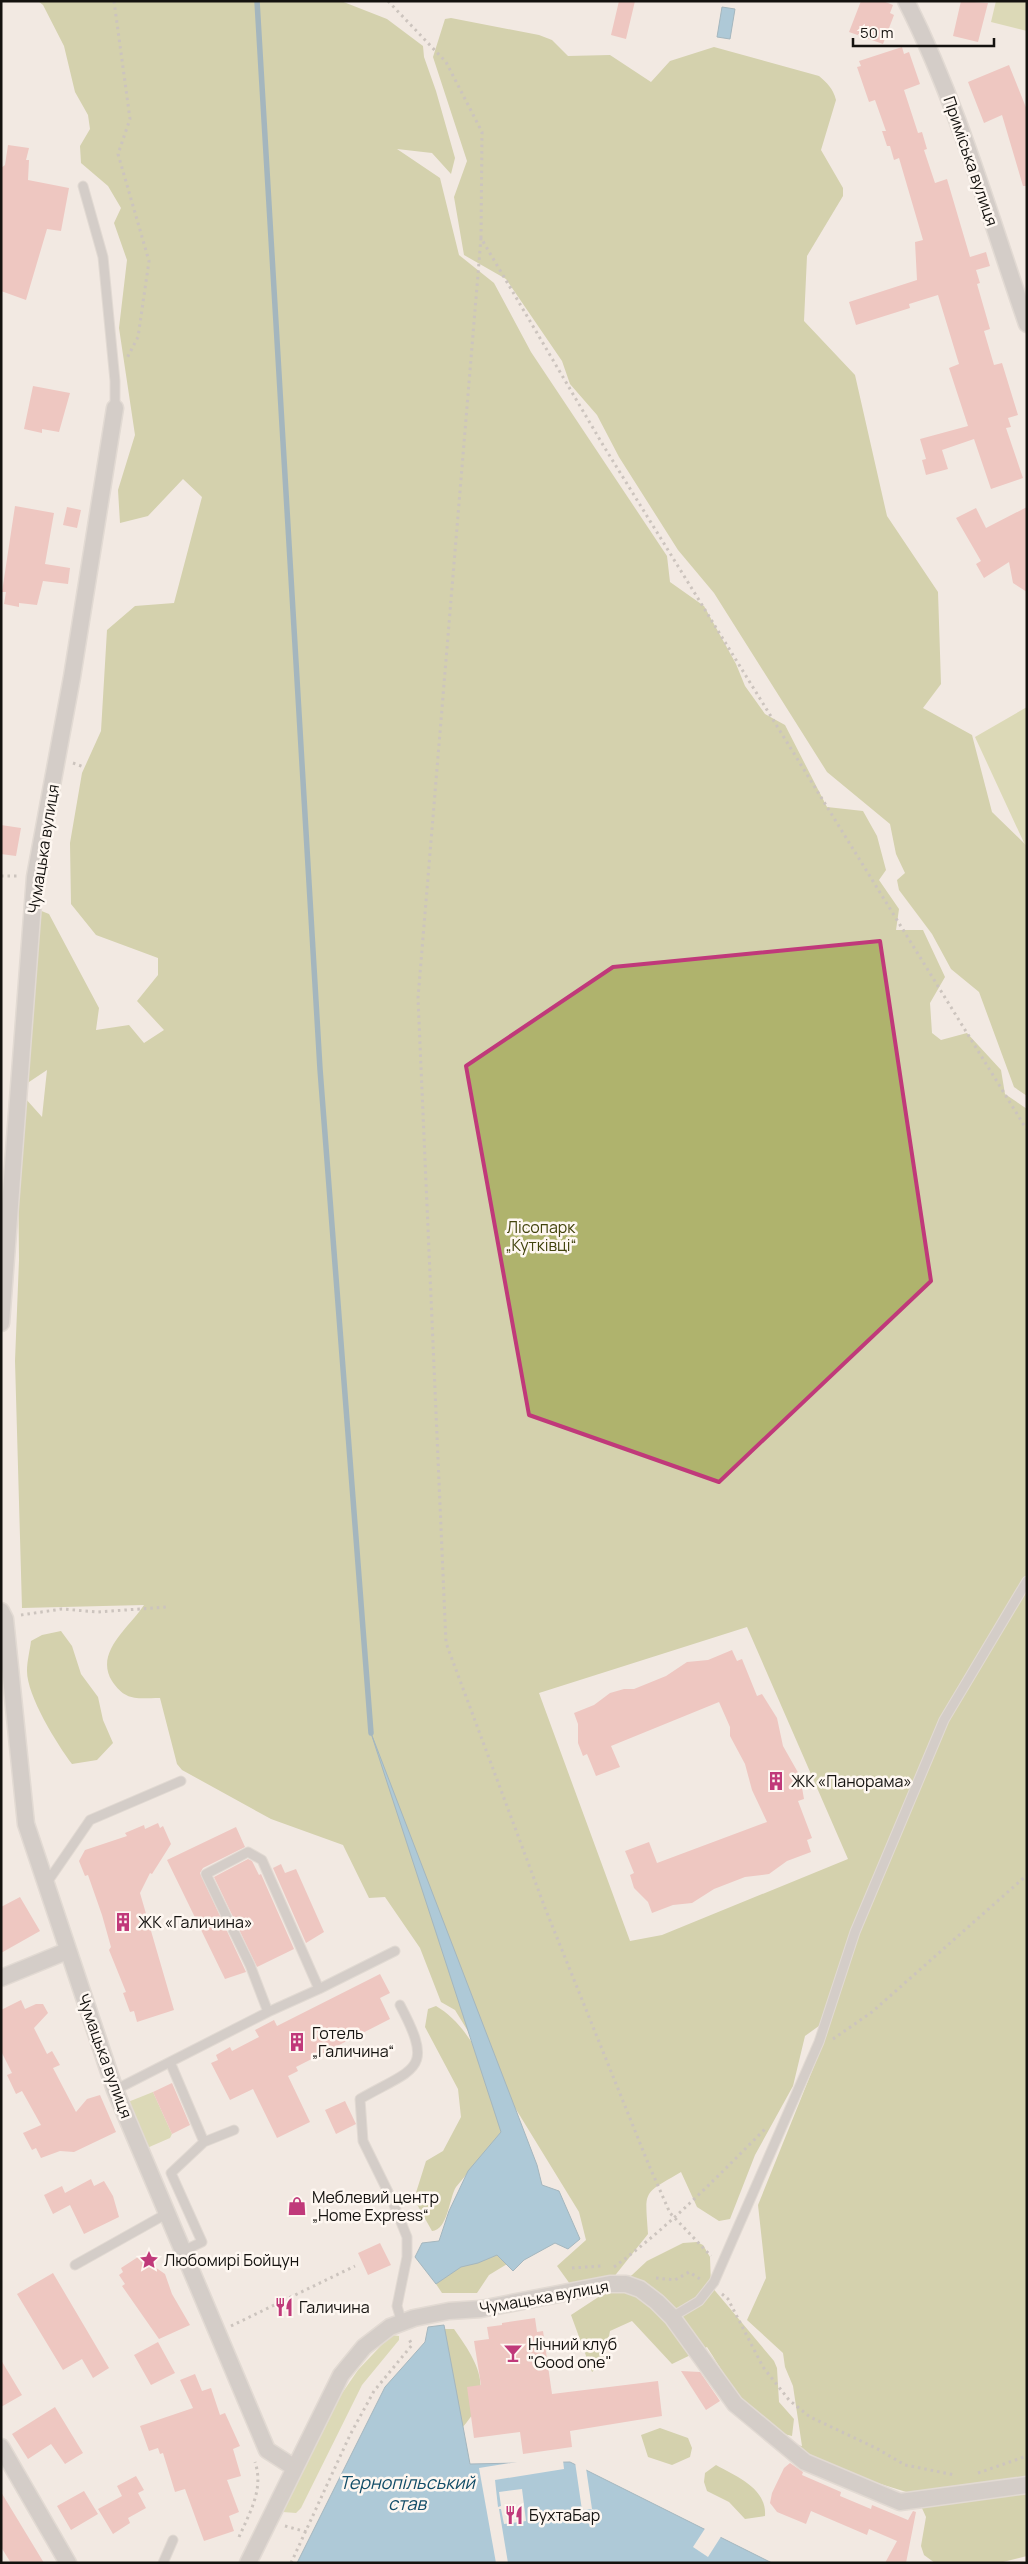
<svg xmlns="http://www.w3.org/2000/svg" width="1028" height="2564" viewBox="0 0 1028 2564" font-family="Manrope,sans-serif">
<rect width="100%" height="100%" fill="#f2e9e2"/>
<path fill="#c1c683" d="M996 1H1027V31L991 22Z
M1027 707V844L1025 845 975 737Z
M153 2092 172 2134 170 2138 147 2148 128 2102Z
M391 2335 399 2336V2340L362 2385 301 2508 296 2513 283 2512 334 2405 358 2370Z"/>
<path fill="#afb36d" fill-rule="evenodd" d="M38 1H341L387 19 423 46 424 57 436 91 455 158 451 174 432 153 397 149 440 178 459 255 494 283 531 352 667 556 670 582 704 606 736 664 745 686 765 714 785 725 827 807 863 811 877 836 886 870 879 880 899 909 896 930H923L945 977 930 1003 932 1033 941 1040 967 1033 1001 1070 1005 1094 1027 1109V2556L1003 2562 935 2563 924 2555 921 2546 926 2517 916 2495 823 2466 797 2445 802 2446 793 2386 785 2367 783 2353 747 2320 766 2278 758 2205 827 2034 823 2023 805 2036 793 2086 755 2155 730 2219 719 2221 697 2207 681 2172C642 2195 645 2189 648 2234L613 2278 570 2284 557 2266 586 2240 579 2212 455 2010 441 2002 420 1948 385 1897 369 1898 343 1845 271 1819 182 1770 177 1764 160 1698C137 1698 126 1702 112 1681 94 1652 130 1627 144 1605L22 1608 15 1361 19 1260 18 1155 25 1098 42 1117 47 1070 26 1084 39 910 49 914 99 1008 96 1030 129 1025 144 1043 164 1030 137 1001 158 975V958L96 935 71 904 70 843 82 773 101 731 107 630 135 606 174 603 202 497 183 479 148 516 120 523 118 490 135 435 119 328 127 260 114 223 121 208 108 186 81 163 80 146 90 129 88 115 75 92 64 46 43 5ZM747 1627 848 1859 662 1935 630 1941 539 1693Z
M451 18 539 35 552 40 568 56 610 55 651 82 670 61 714 47 819 76C827 83 833 88 836 100L821 150 843 188V196L807 256 804 321 855 375 887 516 938 592 941 684 923 708 972 735 992 812 1027 846V1096L1014 1087 979 992 951 969 932 934 899 890 897 880 905 873 896 854 890 824 827 772 714 593 678 550 619 457 597 415 570 384 562 361 506 279 464 255 454 197 467 161 433 57 445 19Z
M61 1631 72 1646 81 1674 98 1697 103 1720 113 1743 97 1760 72 1764C57 1744 27 1696 27 1671 27 1661 30 1650 31 1641L42 1635Z
M436 2006C474 2028 493 2083 510 2122L456 2187C449 2198 448 2230 432 2231L414 2199 426 2161 443 2151 461 2117 458 2089 425 2027 428 2009Z
M697 2242 703 2245 710 2257 711 2286 774 2361 777 2368 779 2402 794 2419 792 2436C755 2430 726 2376 707 2347L672 2364 632 2321 610 2331 604 2362 592 2372 571 2315 632 2275 647 2261 683 2243Z
M496 2244 517 2258 489 2275 477 2293H442L436 2284 440 2274Z
M440 2329H454C479 2364 495 2391 462 2428Z
M660 2428 688 2438 692 2448 690 2457 672 2465 648 2457 641 2435Z
M716 2465C737 2477 767 2488 765 2516L745 2519 729 2502 707 2491 704 2482 705 2473Z"/>
<path fill="#5ba3ca" stroke="#467892" d="M722 7 735 9 730 39 717 37Z
M371 1733 537 2165 542 2185 559 2191 580 2239 568 2249 555 2243 524 2260 513 2271 497 2255 478 2263 461 2267 436 2284 415 2257 422 2243 439 2241 449 2211 468 2171 501 2132Z
M444 2325 470 2464 570 2462 772 2563H297L385 2387 425 2342 428 2327Z"/>
<path fill="#f2e9e2" d="M563 2460 564 2469 495 2480 498 2507 501 2506 499 2492 522 2489 526 2521 504 2524 501 2509H499L508 2563H496L479 2468 523 2461Z
M575 2462 586 2468 592 2509 582 2510Z
M706 2527 722 2535 708 2557 693 2547Z"/>
<g fill="none" stroke-linecap="round" stroke-linejoin="round">
<path stroke="#467892" stroke-width="5.5" d="M257 1 320 1069 371 1733"/>
</g>
<path fill="#e99d9a" d="M619 1H635L626 39 611 35Z
M861 1H883L893 5 890 13 894 15 883 44 849 32Z
M961 1 988 3 978 42 953 36Z
M902 47 904 54 909 52 920 84 904 90 918 133 922 132 927 149 924 150 935 183 947 179 970 257 986 252 990 266 976 270 980 283 977 284 990 329 984 331 994 365 1002 363 1018 415 1008 418 1011 427 1006 428 1023 478 991 489 974 439 942 450 948 469 926 475 922 460 926 459 920 439 968 426 949 368 959 364 938 295 909 304 910 308 856 325 849 302 917 280 915 242 923 240 899 158 894 160 890 146H887L882 131H886L875 100 869 102 857 67 861 66 859 61Z
M1009 65 1027 110V186H1023L1002 115 984 123 968 82Z
M8 145 29 148 26 160H29L28 180 69 188 61 231 47 229 26 300 1 291V168L5 165Z
M33 386 70 393 59 432 42 429V433L24 429Z
M15 506 54 513 45 564 70 568 68 584 43 581 37 605 19 603V607L4 604 6 592H2Z
M67 507 81 510 77 528 63 525Z
M1027 507V592L1013 583 1009 562 984 578 976 564 981 561 956 518 976 508 986 528Z
M1 825 21 828 16 856 1 854Z
M732 1650 737 1661 742 1659 757 1696 762 1694 777 1718 783 1746 800 1776 804 1799 798 1801 812 1838 807 1840 811 1852 787 1861 769 1874 745 1877 714 1889 692 1903 673 1905 652 1913 648 1902 634 1888 630 1875 634 1873 625 1851 649 1842 657 1863 767 1822 752 1790 745 1764 730 1736V1727L719 1702 611 1746 620 1767 596 1776 587 1754 583 1756 578 1743V1724L574 1713 594 1705 610 1693 624 1689H634L666 1676 687 1662 708 1660Z
M158 1823 160 1828 163 1826 171 1844 152 1874 150 1873 140 1893 174 2010 137 2022 134 2011 130 2012 123 1993 126 1992 109 1950 111 1947 102 1915 88 1875 85 1876 79 1861 85 1850 127 1836 125 1833 144 1825 145 1829Z
M236 1827 245 1847 203 1868 200 1873 246 1972 225 1979 167 1860Z
M248 1859 252 1861 259 1875 261 1874 294 1949 257 1967 214 1877Z
M281 1864 285 1873 296 1869 324 1932 306 1943 273 1868Z
M20 1897 40 1931 1 1953V1907Z
M380 1974 390 1993 380 1998 390 2019 296 2067 298 2071 288 2076 310 2122 277 2138 253 2089 230 2100 211 2063 218 2060 216 2055 230 2047 232 2051 259 2037 255 2030 274 2020 277 2026Z
M21 2000 25 2009 36 2004H43L48 2013 34 2028 47 2054 52 2051 60 2065 53 2068 76 2112 87 2099 100 2095 116 2132 74 2152 60 2151 41 2158 36 2148 32 2150 23 2133 41 2125 22 2091 16 2094 7 2075 12 2073 1 2051V2010Z
M172 2083 190 2125 172 2134 153 2092Z
M345 2101 356 2124 336 2134 325 2110Z
M91 2179 94 2186 104 2181 113 2196 119 2217 84 2234 70 2205 53 2214 44 2195 62 2186 65 2193Z
M380 2243 391 2265 368 2275 358 2253Z
M138 2257 141 2261 147 2257 152 2265 165 2274 172 2294 190 2325 159 2339 122 2286 125 2284 119 2275 123 2272 121 2268Z
M53 2273 109 2368 93 2378 82 2359 63 2370 17 2294Z
M535 2318 537 2332 543 2331 552 2394 658 2381 662 2416 570 2431 572 2447 523 2454 520 2432 474 2438 467 2387 481 2385 474 2341 489 2339 487 2327 502 2325V2323Z
M158 2342 175 2373 151 2385 134 2355Z
M1 2360 22 2395 1 2407Z
M681 2371 700 2372 720 2401 706 2410Z
M195 2374 202 2391 211 2388 220 2415 225 2413 240 2446 233 2449 241 2476 227 2480 239 2512 229 2516 234 2531 204 2541 185 2489 175 2492 163 2453 160 2454 158 2448 149 2451 140 2426 193 2408 180 2380Z
M55 2407 83 2453 65 2464 51 2444 28 2459 12 2434Z
M790 2463 803 2472 802 2475 841 2492 840 2496 871 2509 872 2505 908 2520 913 2511 916 2512 906 2563H885L897 2541 869 2529 867 2535 811 2511 806 2524 777 2512 770 2503 772 2493 784 2468Z
M136 2476 144 2490 138 2493 146 2508 128 2518 130 2523 113 2534 98 2509 122 2496 117 2486Z
M84 2491 98 2514 71 2530 57 2506Z
M1 2492 44 2563H11L1 2547Z"/>
<g fill="none" stroke-linecap="round" stroke-linejoin="round">
<g stroke="#cec7c0" stroke-width="11">
<path id="service" d="M83 186 103 257 115 381V408
M46 1884 90 1820 181 1781
M319 1989 395 1951
M400 2005C435 2071 416 2067 360 2099L363 2141 392 2200 407 2237V2257L397 2306 402 2323
M170 2062 204 2142 234 2130
M115 2090 268 2012 250 1965 206 1874 248 1852 262 1860 319 1989 268 2012
M183 2251 202 2242 171 2173 204 2142
M75 2265 166 2214
M672 2317 699 2301 714 2282 819 2042 855 1932 944 1720 1027 1581
M163 2563 173 2540"/>
</g>
<g stroke="#cec7c0" stroke-width="19">
<path id="minor" d="M906 1C958 104 989 215 1027 324
M1 1323 35 877 72 677 115 408
M1 1611 5 1619 26 1824 115 2090 267 2450 295 2468
M1 1978 67 1951
M1 2447 68 2563
M248 2563 341 2375 364 2347 390 2327 414 2318 449 2311 481 2309 610 2284H626L640 2289 657 2302 672 2317 735 2404 805 2462 900 2502 1027 2485"/>
</g>
<path stroke="#9e9792" stroke-width="3" stroke-dasharray="2.5 4" stroke-linecap="butt" d="M114 1 130 119 118 154 149 261 138 337 127 358
M388 1 446 62 482 132 481 238 603 445 1027 1130
M481 238 418 998 446 1643 545 1908 648 2163 670 2213 711 2256
M73 763 84 767
M1 876H18
M21 1615 62 1609 98 1612 167 1607
M833 2039 872 2012 1027 1875
M614 2267C670 2226 717 2177 766 2128
M572 2268 601 2266
M656 2278 675 2280 689 2272 700 2279
M722 2294 728 2299 763 2367 789 2400 810 2417 876 2448 905 2465 955 2475
M231 2326 355 2266
M978 2473 1027 2456
M285 2526 307 2532
M239 2537C250 2512 264 2489 255 2462
M291 2563 350 2435 374 2391 412 2345 408 2337"/>
<use href="#service" stroke="#b0aca9" stroke-width="9"/>
<use href="#minor" stroke="#b0aca9" stroke-width="16"/>
</g>
<path d="M0 0H1028V2564H0ZM880 941 931 1281 719 1482 529 1415 466 1066 613 967Z" fill="#f2e9e2" fill-opacity=".55" fill-rule="evenodd"/>
<path fill="none" stroke="#c0397a" stroke-width="4" stroke-linejoin="round" d="M880 941 931 1281 719 1482 529 1415 466 1066 613 967Z"/>
<defs>
<g id="building-bare" transform="scale(1.5)"><path d="M-4-6H4V6H1V3H-1V6H-4ZM-2.5-4.3h1.7v1.8h-1.7ZM.8-4.3h1.7v1.8H.8ZM-2.5-1h1.7V.8h-1.7ZM.8-1h1.7V.8H.8Z" fill="#c0397a" stroke="#fef7f1" stroke-width="2.5" paint-order="stroke"/></g>
<g id="shop-bare" transform="scale(1.5)"><path d="M-5-2.5h2.3a2.7 3.5 0 0 1 5.4 0H5L5.5 6h-11ZM-1.5-2.5h3a1.5 2.3 0 0 0-3 0Z" fill="#c0397a" stroke="#fef7f1" stroke-width="2.5" paint-order="stroke"/></g>
<g id="sight-bare" transform="scale(1.5)"><path d="M0-6L1.8-2.2L6-1.7L2.9 1.2L3.7 5.4L0 3.3L-3.7 5.4L-2.9 1.2L-6-1.7L-1.8-2.2Z" fill="#c0397a" stroke="#fef7f1" stroke-width="2.5" paint-order="stroke"/></g>
<g id="restaurant-bare" transform="scale(1.5)"><path d="M-5-6h1v4h1v-4h1v4h1v-4h1v5L-1.5 .5V6h-2V.5L-5-1ZM5-6V6H3V1.5H1.5Q1.5-4 5-6Z" fill="#c0397a" stroke="#fef7f1" stroke-width="2.5" paint-order="stroke"/></g>
<g id="bar-bare" transform="scale(1.5)"><path d="M-6-5H6L.8 .8V4.5H3.5V6h-7V4.5H-.8V.8Z" fill="#c0397a" stroke="#fef7f1" stroke-width="2.5" paint-order="stroke"/></g>
</defs>
<g fill-rule="evenodd">
<use href="#building-bare" x="776" y="1781"/>
<use href="#building-bare" x="123" y="1922"/>
<use href="#building-bare" x="297" y="2042"/>
<use href="#shop-bare" x="297" y="2206"/>
<use href="#sight-bare" x="149" y="2260"/>
<use href="#restaurant-bare" x="284" y="2307"/>
<use href="#bar-bare" x="513" y="2353"/>
<use href="#restaurant-bare" x="514" y="2515"/>
</g>
<g text-anchor="middle" stroke-width="5" stroke-linejoin="round" paint-order="stroke">
<g font-size="16" fill="#14120f" stroke="#fef7f1">
<text transform="translate(971 161) rotate(71)" y="6">Приміська вулиця</text>
<text transform="translate(43 849) rotate(-81)" y="6">Чумацька вулиця</text>
<text transform="translate(105 2056) rotate(70)" y="6">Чумацька вулиця</text>
<text transform="translate(544 2297) rotate(-10)" y="6">Чумацька вулиця</text>
</g>
<g font-size="16" fill="#42440d" stroke="#fef7f1">
<text x="541" y="1233">Лісопарк<tspan x="541" dy="18">„Кутківці“</tspan></text>
</g>
<g font-size="16" fill="#14120f" stroke="#fef7f1" text-anchor="start">
<text x="791" y="1787">ЖК «Панорама»</text>
<text x="138" y="1928">ЖК «Галичина»</text>
<text x="312" y="2039">Готель<tspan x="312" dy="18">„Галичина“</tspan></text>
<text x="312" y="2203">Меблевий центр<tspan x="312" dy="18">„Home Express“</tspan></text>
<text x="164" y="2266">Любомирі Бойцун</text>
<text x="299" y="2313">Галичина</text>
<text x="528" y="2350">Нічний клуб<tspan x="528" dy="18">"Good one"</tspan></text>
<text x="529" y="2521">БухтаБар</text>
</g>
<g font-size="18" font-style="italic" fill="#124d68" stroke="#fef7f1">
<text x="407" y="2489">Тернопільський<tspan x="407" dy="21">став</tspan></text>
</g>
</g>
<rect width="1028" height="2564" fill="none" stroke="#14120f" stroke-width="5"/>
<path d="M853 38v8h141v-8" fill="none" stroke="#14120f" stroke-width="2.5"/>
<text x="860" y="38" font-size="15" fill="#14120f" stroke="#fef7f1" stroke-width="4" paint-order="stroke">50 m</text>
</svg>
